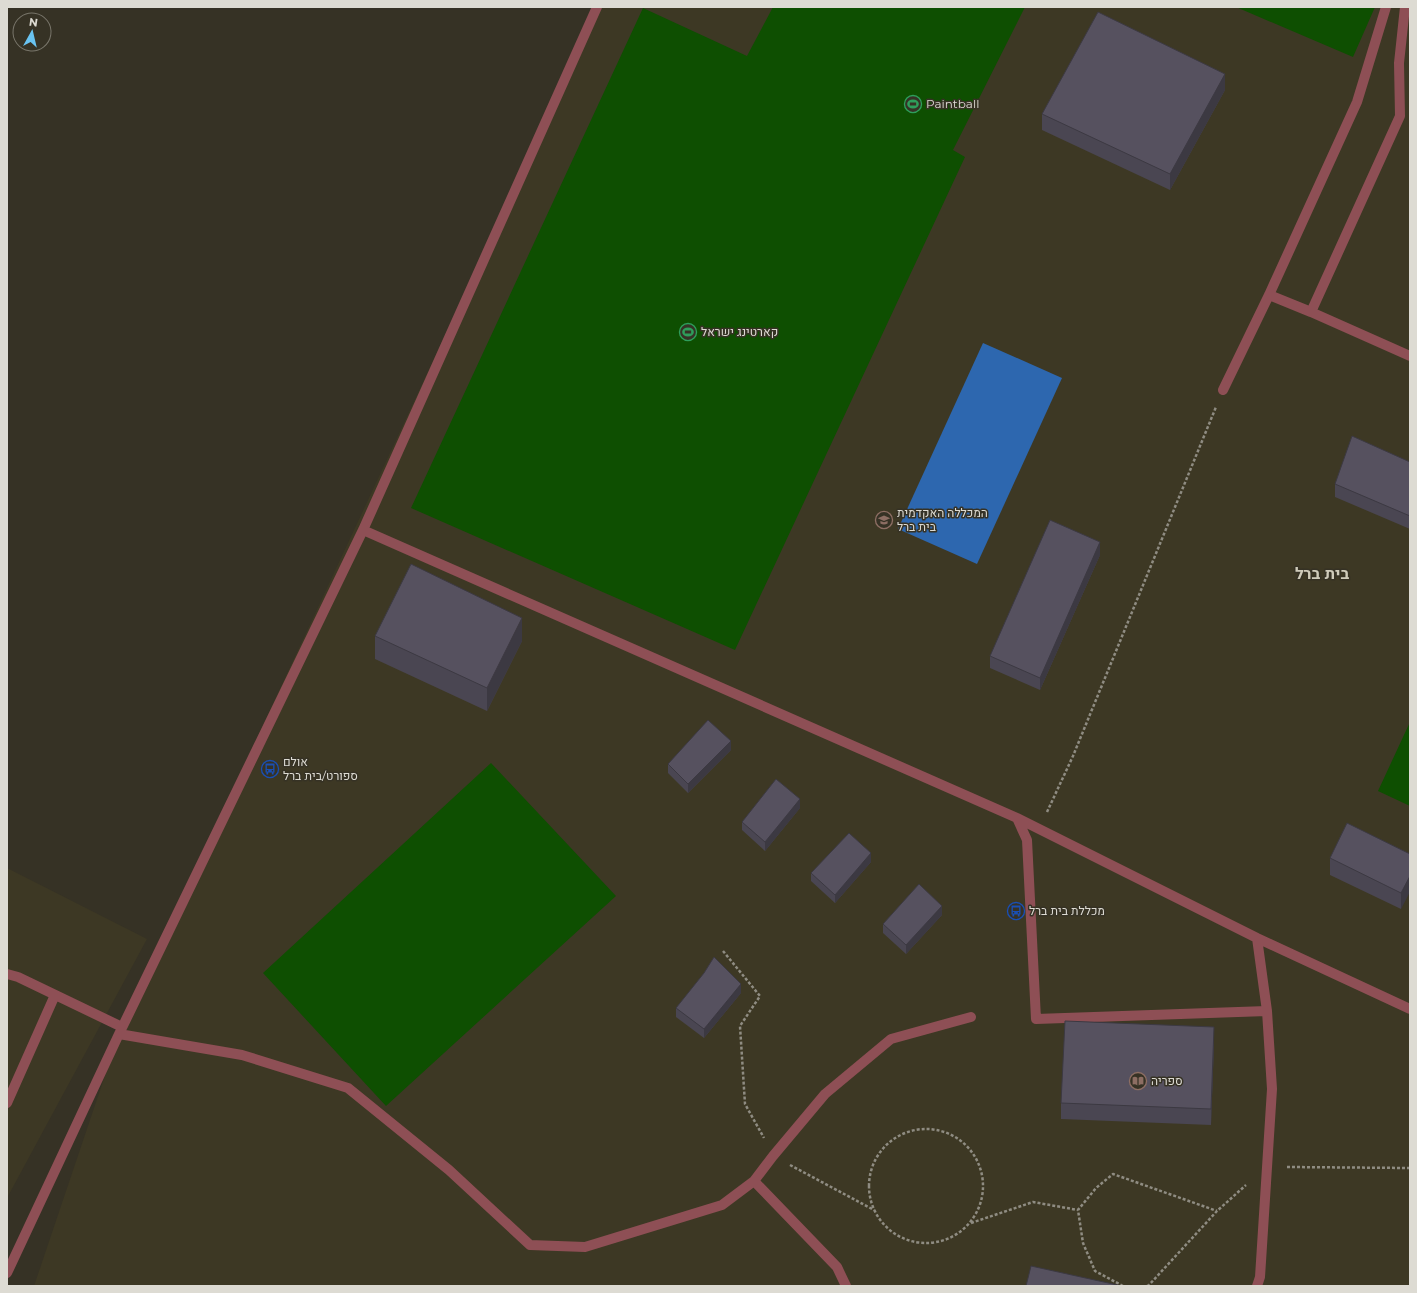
<svg xmlns="http://www.w3.org/2000/svg" width="1417" height="1293" viewBox="0 0 1417 1293" font-family="Montserrat,Heebo,sans-serif">
<rect width="100%" height="100%" fill="#363225"/>
<path fill="#3d3824" d="M598 7H1410V1286H34L119 1034Z
M7 868 147 939 7 1198Z"/>
<path fill="#0e4f01" d="M773 7H1025L953 150 965 157 735 650 411 508 643 8 747 56Z
M1236 7H1375L1353 57Z
M1410 722V806L1378 791Z
M491 763 616 896 386 1106 263 973Z"/>
<path fill="#2d67af" d="M983 343 1062 378 977 564 898 529Z"/>
<g fill="none" stroke-linecap="round" stroke-linejoin="round">
<path stroke="#8f8c82" stroke-width="2.5" stroke-dasharray="3 2" stroke-linecap="butt" d="M1047 812 1073 756 1216 407
M723 951 760 996 740 1026 745 1104 764 1138
M869 1186a57 57 0 1 1 114 0a57 57 0 1 1-114 0Z
M790 1165 874 1210
M1287 1167 1410 1168
M971 1223 1033 1202 1078 1210
M1123 1286 1095 1271 1083 1243 1078 1210 1096 1188 1113 1174 1217 1211
M1147 1286 1149 1285 1217 1211 1246 1185"/>
<path stroke="#8e4f55" stroke-width="10" d="M1405 7 1399 63 1400 116 1311 312 1410 356
M1269 295 1311 312
M1223 390 1269 295 1357 102 1386 7
M363 530 1017 818 1257 938 1410 1009
M1017 818 1027 840 1036 1019 1267 1011
M1257 938 1267 1011 1272 1089 1260 1277 1257 1286
M7 974 18 977 122 1027
M119 1034 242 1055 348 1088 449 1170 530 1245 585 1247 722 1205 754 1181 773 1156 825 1094 891 1039 971 1017
M7 1103 55 995
M754 1181 837 1267 846 1286
M7 1273 119 1034 363 530 597 7"/>
</g>
<path fill="#4a4652" d="M1225 90 1170 190 1042 130V114Z
M1410 462V529L1335 497V484Z
M1100 555 1040 690 990 668V656Z
M375 636 522 641 487 711 375 659Z
M731 750 688 793 668 773V764Z
M800 808 765 851 742 830V822Z
M1410 854 1401 909 1330 875V858Z
M871 862 835 903 811 881V873Z
M942 915 906 954 883 933V924Z
M741 993 704 1038 676 1017V1008Z
M1214 1044 1211 1125 1061 1119V1103Z"/>
<path fill="#3c3942" d="M1225 74V90L1170 190V174Z
M1100 542V555L1040 690V678Z
M522 618V641L487 711V688Z
M731 741V750L688 793V784Z
M800 799V808L765 851V842Z
M871 853V862L835 903V895Z
M1410 876V892L1401 909V893Z
M942 906V915L906 954V945Z
M741 984V993L704 1038V1029Z
M1214 1027V1044L1211 1125V1109Z"/>
<path fill="#56515f" stroke="#3c3942" d="M1098 12 1225 74 1170 174 1042 114Z
M1352 436 1410 462V516L1335 484Z
M1050 520 1100 542 1040 678 990 656Z
M411 564 522 618 487 688 375 636Z
M708 720 731 741 688 784 668 764Z
M776 779 800 799 765 842 742 822Z
M1347 823 1410 854V876L1401 893 1330 858Z
M849 833 871 853 835 895 811 873Z
M919 884 942 906 906 945 883 924Z
M714 957 741 984 704 1029 676 1008 704 973Z
M1065 1021 1214 1027 1211 1109 1061 1103Z
M1031 1266 1122 1286H1026Z"/>
<defs>
<g id="stadium-ring" transform="scale(0.9)"><circle r="9.5" fill="#363225" stroke="#2e9e5b" stroke-width="1.5"/><path d="M0-5a6.5 5 0 1 0 0 10a6.5 5 0 1 0 0-10ZM-3.5-1.8h7v3.6h-7Z" fill="#2e9e5b"/></g>
<g id="university-ring" transform="scale(0.9)"><circle r="9.5" fill="#363225" stroke="#8d6e63" stroke-width="1.5"/><path d="M0-5L7-2L0 1L-7-2ZM-4 1L0 2.5L4 1V4Q0 6-4 4Z" fill="#8d6e63"/></g>
<g id="bus-ring" transform="scale(0.9)"><circle r="9.5" fill="#363225" stroke="#1a4fb4" stroke-width="1.5"/><path d="M-5-6H5V4H4V6H2V4H-2V6H-4V4H-5ZM-3.5-4V0h7V-4ZM-3.5 1.2v1.5H-2V1.2ZM2 1.2v1.5H3.5V1.2Z" fill="#1a4fb4"/></g>
<g id="library-ring" transform="scale(0.9)"><circle r="9.5" fill="#363225" stroke="#8d6e63" stroke-width="1.5"/><path d="M-6-4Q-3-5.5-.7-3.5V5Q-3 3-6 4ZM6-4Q3-5.5 .7-3.5V5Q3 3 6 4Z" fill="#8d6e63"/></g>
</defs>
<g fill-rule="evenodd">
<use href="#stadium-ring" x="913" y="104"/>
<use href="#stadium-ring" x="688" y="332"/>
<use href="#university-ring" x="884" y="520"/>
<use href="#bus-ring" x="270" y="769"/>
<use href="#bus-ring" x="1016" y="911"/>
<use href="#library-ring" x="1138" y="1081"/>
</g>
<g text-anchor="middle" stroke-width="3" stroke-linejoin="round" paint-order="stroke">
<g font-size="12" fill="#dddbd3" stroke="#363225" text-anchor="start">
<text x="926" y="108">Paintball</text>
<text x="701" y="336">קארטינג ישראל</text>
<text x="897" y="517">המכללה האקדמית<tspan x="897" dy="14">בית ברל</tspan></text>
<text x="283" y="766">אולם<tspan x="283" dy="14">ספורט/בית ברל</tspan></text>
<text x="1029" y="915">מכללת בית ברל</text>
<text x="1151" y="1085">ספריה</text>
</g>
<g font-size="16" font-weight="bold" fill="#cfcbba" stroke="#363225">
<text x="1322" y="579">בית ברל</text>
</g>
</g>
<rect width="1417" height="1293" fill="none" stroke="#dddbd3" stroke-width="16"/>
<g transform="translate(32 32) rotate(8)"><circle r="19" fill="#363225" stroke="#79766b"/>
<path d="M0-3L7 15L0 10L-7 15Z" fill="#69c3f1"/>
<text y="-6" font-size="11" font-weight="bold" text-anchor="middle" fill="#dddbd3">N</text>
</g>
</svg>
